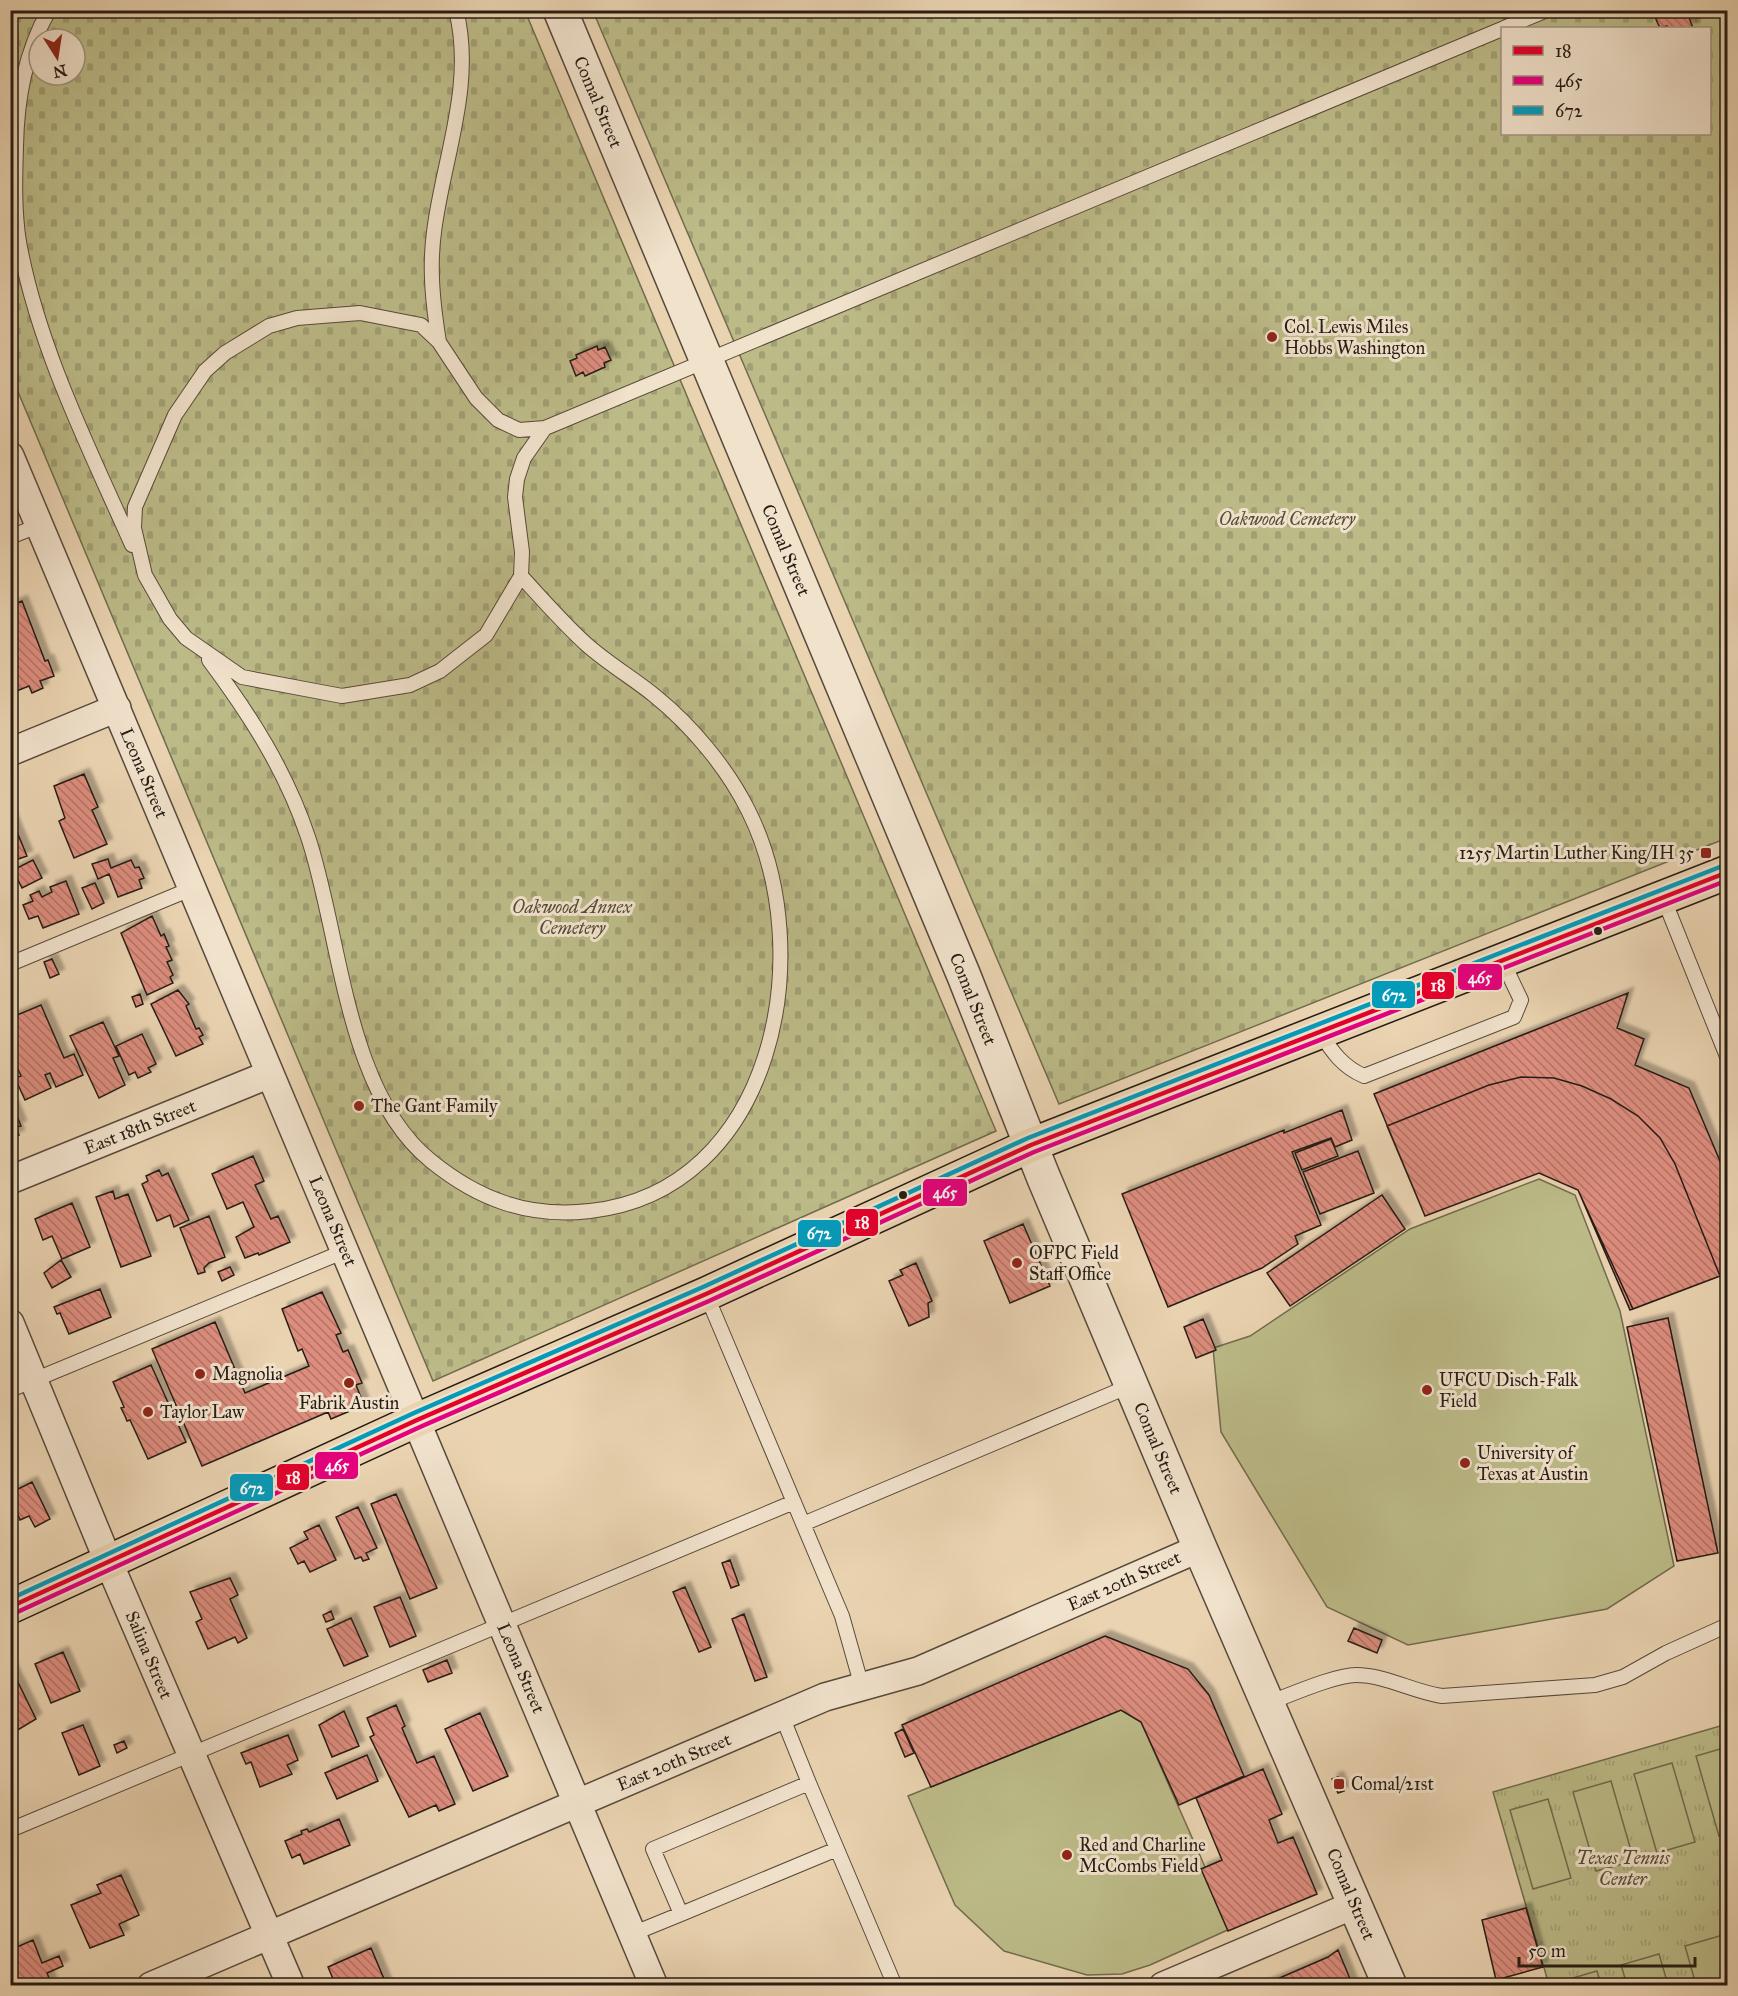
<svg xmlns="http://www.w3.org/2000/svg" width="1738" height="1996" viewBox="0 0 1738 1996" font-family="'IM FELL Great Primer',serif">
<defs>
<pattern id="cemetery-stones" width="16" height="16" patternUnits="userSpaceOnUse" patternTransform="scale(1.5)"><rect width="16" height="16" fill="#bcbb88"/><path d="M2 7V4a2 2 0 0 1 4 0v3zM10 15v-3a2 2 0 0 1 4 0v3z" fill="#a1a074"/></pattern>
<pattern id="park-tufts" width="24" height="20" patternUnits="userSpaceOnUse" patternTransform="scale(1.5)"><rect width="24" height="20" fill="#bcbb88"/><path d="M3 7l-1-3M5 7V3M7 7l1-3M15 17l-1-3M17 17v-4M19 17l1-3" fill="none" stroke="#a1a074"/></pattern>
<pattern id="building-back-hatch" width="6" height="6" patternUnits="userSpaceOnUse" patternTransform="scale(1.5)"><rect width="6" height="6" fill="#dd8d7e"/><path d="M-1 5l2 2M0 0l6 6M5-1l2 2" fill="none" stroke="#b37266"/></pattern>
<filter id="shadow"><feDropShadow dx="5.5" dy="-5.5" stdDeviation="1.5" flood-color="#0004"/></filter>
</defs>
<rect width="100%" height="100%" fill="#ead3b1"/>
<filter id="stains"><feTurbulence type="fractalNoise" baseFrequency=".00333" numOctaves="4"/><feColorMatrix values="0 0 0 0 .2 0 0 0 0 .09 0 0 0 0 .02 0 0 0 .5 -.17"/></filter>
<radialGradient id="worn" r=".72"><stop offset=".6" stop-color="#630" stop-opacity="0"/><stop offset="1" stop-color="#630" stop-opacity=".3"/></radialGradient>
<path fill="url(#cemetery-stones)" stroke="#716c4e" stroke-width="1.5" fill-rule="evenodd" d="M10 11H525L996 1131 433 1381 11 375ZM39 39H75V75H39Z
M593 11H1727V838L1059 1104ZM1502 28H1710V134H1502Z"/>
<path fill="url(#park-tufts)" stroke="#716c4e" stroke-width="1.5" d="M1727 1724V1985H1549L1493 1792Z"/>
<path fill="#bcbb88" stroke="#716c4e" stroke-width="1.5" d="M1539 1179 1575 1195 1620 1311 1674 1566 1607 1609 1408 1645 1327 1607 1221 1432 1213 1348 1250 1336 1410 1229Z
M1121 1710 1141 1722 1232 1928 1150 1965 1122 1974 1087 1975 1004 1951 955 1905 908 1796Z
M1727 1747V1834L1719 1836 1696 1756Z
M1672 1763 1695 1842 1657 1853 1634 1774Z
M1611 1781 1634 1861 1596 1871 1573 1792Z
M1548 1799 1571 1878 1533 1889 1510 1810Z
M1723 1935 1727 1951V1985H1696L1685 1946Z
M1659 1954 1668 1985H1627L1621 1965Z
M1597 1971 1601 1985H1560L1559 1982Z"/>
<path fill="url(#building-back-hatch)" stroke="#261c14" stroke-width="1.5" filter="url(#shadow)" d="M1657 10H1686L1693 28H1668L1667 26 1660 28 1655 17 1659 15Z
M597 346 598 350 605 347 611 360 604 363 605 367 585 376 583 372 576 376 570 361 577 358 576 355Z
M22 601 45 661 48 660 54 676 40 681 43 688 32 693 29 686 14 692 10 684V656L16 653 10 646V606Z
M84 774 98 807 92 810 107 844 74 858 59 821 65 818 54 786Z
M10 815 27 856 10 862Z
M108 859 111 868 131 860 135 868 139 867 144 878 139 880 142 888 118 897 109 874 98 879 92 864Z
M33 860 42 878 22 888 13 870Z
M66 881 79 914 43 928 38 916 29 919 23 905 33 901 30 895 39 891 42 897 52 892 50 887Z
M95 883 104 903 92 909 82 888Z
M152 916 161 936 164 934 169 946 166 947 172 960 167 962 173 975 170 977 173 983 147 995 121 933Z
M52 959 59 974 50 978 44 962Z
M178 990 189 1004 186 1006 196 1029 199 1028 203 1035 199 1037 203 1044 176 1056 151 1004Z
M1628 993 1617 1028 1644 1039 1635 1065 1689 1088 1728 1180V1273L1630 1310 1578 1190 1539 1173 1425 1216 1374 1094Z
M140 994 143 1004 136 1007 132 997Z
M41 1005 64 1058 74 1054 83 1075 56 1087 50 1073 45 1075 51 1088 25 1100 15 1078 21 1076 10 1051V1018Z
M103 1022 119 1056 113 1058 125 1085 99 1098 70 1036Z
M142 1034 156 1064 148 1068 151 1072 138 1078 135 1072 129 1075 116 1046Z
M1521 1077 1554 1078 1582 1086 1611 1099 1638 1116 1660 1138 1675 1164 1720 1276 1633 1309 1578 1190 1539 1173 1425 1216 1387 1126 1489 1085Z
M13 1106 21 1126 16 1127 19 1135 10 1139V1107Z
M1342 1110 1352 1140 1335 1147 1331 1138 1292 1152 1321 1225 1295 1236 1298 1244 1262 1268 1168 1307 1122 1194 1284 1130V1133Z
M1331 1139 1338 1156 1302 1170 1295 1153Z
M1358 1151 1374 1193 1320 1214 1303 1172Z
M253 1156 264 1181 255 1185 271 1219 278 1216 290 1242 259 1255 258 1253 245 1258 236 1237 254 1227 243 1202 227 1209 212 1174Z
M159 1170 162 1176 168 1173 189 1220 174 1227 170 1215 157 1221 142 1184 148 1181 146 1176Z
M113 1191 115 1199 128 1194 151 1256 121 1267 96 1197Z
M1382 1195 1405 1229 1290 1306 1267 1273Z
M72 1203 90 1247 62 1259 52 1236 43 1240 35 1219Z
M209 1216 225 1257 209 1263 204 1268 205 1272 198 1274 180 1228Z
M1023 1224 1050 1286 1010 1303 984 1241Z
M61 1260 71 1277 52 1288 44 1273Z
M916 1263 932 1301 928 1303 929 1317 909 1326 889 1281 903 1275 900 1270Z
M230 1267 234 1275 222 1281 218 1272Z
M100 1289 111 1317 69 1334 60 1313 57 1314 54 1307Z
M322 1292 341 1333 336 1335 343 1352 348 1350 362 1383 356 1385 364 1405 331 1419 328 1412 202 1466 152 1349 215 1322 245 1393 309 1366 302 1349 298 1351 282 1309Z
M1668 1318 1718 1553 1677 1561 1627 1327Z
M1203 1319 1216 1350 1196 1358 1184 1327Z
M151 1365 186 1442 148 1459 130 1420 127 1421 125 1416 121 1408 124 1407 113 1382Z
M32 1482 50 1519 35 1527 29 1516 20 1520 18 1515 12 1518 10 1516V1493Z
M396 1494 437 1588 410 1599 371 1504Z
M358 1507 377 1548 366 1553 369 1559 363 1561 361 1557 355 1559 336 1517Z
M319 1525 336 1560 310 1572 304 1561 298 1564 290 1548 308 1539 304 1532Z
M730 1560 739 1585 731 1588 722 1563Z
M230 1578 238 1595 230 1599 247 1638 238 1643 235 1637 208 1649 196 1622 202 1619 190 1592Z
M685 1587 711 1647 699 1652 673 1592Z
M400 1597 416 1636 390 1647 374 1607Z
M331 1611 334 1619 326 1622 323 1615Z
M744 1614 767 1677 755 1681 732 1619Z
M351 1618 368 1656 344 1666 327 1629Z
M1354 1628 1382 1640 1377 1653 1348 1641Z
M1105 1636 1188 1669 1209 1695 1244 1776 1179 1805 1141 1722 1121 1710 931 1787 902 1725Z
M63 1652 80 1691 51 1703 35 1664Z
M447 1660 452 1673 428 1682 423 1670Z
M10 1666 36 1719 11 1734 10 1733Z
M396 1705 405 1726 402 1728 417 1763 434 1756 455 1804 439 1811 436 1805 409 1817 370 1737 374 1735 367 1718Z
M344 1711 359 1746 332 1757 319 1725Z
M480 1713 508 1776 473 1791 445 1729Z
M83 1725 100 1766 79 1775 62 1733Z
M903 1729 914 1753 905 1757 895 1733Z
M288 1735 298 1760 287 1765 292 1774 260 1787 251 1762 246 1764 241 1753Z
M124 1741 127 1748 117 1753 114 1745Z
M367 1755 378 1781 337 1799 325 1773Z
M1263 1769 1282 1814 1269 1820 1278 1843 1293 1837 1317 1894 1228 1931 1201 1869 1222 1860 1196 1798Z
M1338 1777 1344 1791 1338 1793 1332 1779Z
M339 1819 350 1845 304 1864 300 1854 292 1858 285 1841 302 1834 301 1831 307 1829 309 1832Z
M121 1875 139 1915 119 1924 124 1935 90 1948 71 1905 101 1893 97 1885Z
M1526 1908 1543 1967 1496 1980 1482 1920Z
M33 1940 42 1963 59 1956 63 1966 47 1973 51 1983 46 1986H10V1950Z
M371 1948 387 1986H336L328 1967Z
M1338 1950 1353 1986H1261L1328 1957Z"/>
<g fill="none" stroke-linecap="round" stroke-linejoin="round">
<g stroke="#574a3b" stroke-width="16">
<path id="service" d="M49 10C25 53 17 98 16 146 15 178 14 210 19 242 38 347 89 448 132 545
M1504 28 1547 10
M439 342C433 305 429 269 434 232 443 159 475 85 456 10
M545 428 524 458 517 479 515 497 522 552 521 576 486 635 440 671 410 685 342 696 242 677 186 638 170 619 145 575 134 528 135 507 175 415 205 371 225 353 269 326 297 318 360 313 421 325 439 342 476 398 498 420 519 430 545 428 1502 29
M10 537 40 525
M209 660C250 715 286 771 308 837 341 935 345 1092 431 1161 479 1200 529 1218 590 1211 774 1191 820 953 748 810 727 768 692 726 655 696 633 678 607 663 586 644 563 623 542 599 521 576
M1663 897 1728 1059
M10 964 193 888
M1320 1032C1332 1052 1343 1067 1364 1076L1514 1017 1521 1000 1502 960
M706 1294 842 1616 862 1687
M10 1390 345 1251
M803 1524 1132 1385
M1268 1703C1290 1695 1335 1675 1356 1675 1386 1675 1413 1692 1442 1696L1595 1685 1623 1677 1666 1653 1728 1625
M782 1716 809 1783
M10 1830 794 1502
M681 1914 837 1849
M632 1934 681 1914 653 1849 809 1783 895 1986"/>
</g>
<g stroke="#574a3b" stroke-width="30">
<path id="minor" d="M10 456 654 1986
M10 752 117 708
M10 1180 270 1074
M10 1323 109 1563 291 1986
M151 1986 825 1697 918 1671 1200 1548
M1163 1986 1356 1904"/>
</g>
<g stroke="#574a3b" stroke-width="36">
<path id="tertiary" d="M560 10 964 976 1043 1176 1200 1548 1390 1986"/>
</g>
<g stroke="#261c14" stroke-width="36">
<path id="primary" d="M10 1607 417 1420 706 1294 1031 1145 1728 872"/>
</g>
<use href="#service" stroke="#f1e2cc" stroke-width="14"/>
<use href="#minor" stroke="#f1e2cc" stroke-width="27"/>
<use href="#tertiary" stroke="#f1e2cc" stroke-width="33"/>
<use href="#primary" stroke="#ead3b1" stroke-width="33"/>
<g stroke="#f1e2cc" stroke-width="9">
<path id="bus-1" d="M10 1607 417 1420 706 1294 1031 1145 1728 872"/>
</g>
<g stroke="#f1e2cc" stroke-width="9">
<path id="bus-2" d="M13 1614 420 1427 709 1301 1034 1152 1728 880"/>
</g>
<g stroke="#f1e2cc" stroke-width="9">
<path id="bus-3" d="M10 1599 414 1413 703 1287 1028 1138 1725 865"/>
</g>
<use href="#bus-1" stroke="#e4002b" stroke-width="4.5"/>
<use href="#bus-2" stroke="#e5007d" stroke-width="4.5"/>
<use href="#bus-3" stroke="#049bbb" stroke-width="4.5"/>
</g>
<g fill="#8f2418" stroke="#f1e2cc" stroke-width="2">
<circle cx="1272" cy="337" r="6"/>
<rect x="1700" y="847" width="12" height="12" rx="3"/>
<circle cx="359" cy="1106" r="6"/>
<circle cx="1017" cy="1263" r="6"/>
<circle cx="200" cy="1374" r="6"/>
<circle cx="349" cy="1383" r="6"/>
<circle cx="1427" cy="1390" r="6"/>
<circle cx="148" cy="1412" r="6"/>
<circle cx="1465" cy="1463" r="6"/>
<rect x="1333" y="1778" width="12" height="12" rx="3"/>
<circle cx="1067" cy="1855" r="6"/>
</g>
<g fill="#261c14" stroke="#f1e2cc" stroke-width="2">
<circle cx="1598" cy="931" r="5"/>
<circle cx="903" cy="1195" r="5"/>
</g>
<g text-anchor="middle" stroke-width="6" stroke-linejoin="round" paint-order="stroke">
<g font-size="18" fill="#261c14" stroke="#f1e2cc">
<text transform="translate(598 102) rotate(67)" y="6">Comal Street</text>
<text transform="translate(786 550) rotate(67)" y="6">Comal Street</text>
<text transform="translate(144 773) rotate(67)" y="6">Leona Street</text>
<text transform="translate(973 999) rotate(68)" y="6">Comal Street</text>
<text transform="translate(140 1127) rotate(-22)" y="6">East 18th Street</text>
<text transform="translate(333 1221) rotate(67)" y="6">Leona Street</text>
<text transform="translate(1158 1448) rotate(67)" y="6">Comal Street</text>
<text transform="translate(1124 1581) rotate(-24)" y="6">East 20th Street</text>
<text transform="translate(149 1655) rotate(67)" y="6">Salina Street</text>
<text transform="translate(521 1668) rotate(67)" y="6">Leona Street</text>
<text transform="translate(674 1762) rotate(-23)" y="6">East 20th Street</text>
<text transform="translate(1351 1894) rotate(67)" y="6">Comal Street</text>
</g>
<g font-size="18" fill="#261c14" stroke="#f1e2cc" text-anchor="start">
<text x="1284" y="333">Col. Lewis Miles<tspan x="1284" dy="21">Hobbs Washington</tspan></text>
<text x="1694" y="859" text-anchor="end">1255 Martin Luther King/IH 35</text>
<text x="371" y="1112">The Gant Family</text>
<text x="1029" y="1259">OFPC Field<tspan x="1029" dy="21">Staff Office</tspan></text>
<text x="212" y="1380">Magnolia</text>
<text x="1439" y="1386">UFCU Disch-Falk<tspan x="1439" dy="21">Field</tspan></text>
<text x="349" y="1409" text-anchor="middle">Fabrik Austin</text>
<text x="160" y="1418">Taylor Law</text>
<text x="1477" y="1459">University of<tspan x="1477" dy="21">Texas at Austin</tspan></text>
<text x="1351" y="1790">Comal/21st</text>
<text x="1079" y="1851">Red and Charline<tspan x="1079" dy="21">McCombs Field</tspan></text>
</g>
<g font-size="18" font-style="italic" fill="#534c37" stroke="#f1e2cc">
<text x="1287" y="525">Oakwood Cemetery</text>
<text x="572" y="913">Oakwood Annex<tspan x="572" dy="21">Cemetery</tspan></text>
<text x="1623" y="1864">Texas Tennis<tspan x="1623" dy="21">Center</tspan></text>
</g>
</g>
<g stroke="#f1e2cc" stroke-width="2">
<rect x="1457" y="963" width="46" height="28" rx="6" fill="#e5007d"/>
<rect x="1421" y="971" width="34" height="29" rx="6" fill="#e4002b"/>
<rect x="1371" y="980" width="45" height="29" rx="6" fill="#049bbb"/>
<rect x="922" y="1178" width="46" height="29" rx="6" fill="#e5007d"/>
<rect x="845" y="1208" width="34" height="29" rx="6" fill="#e4002b"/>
<rect x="797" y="1219" width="45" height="29" rx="6" fill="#049bbb"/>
<rect x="314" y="1451" width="45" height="29" rx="6" fill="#e5007d"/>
<rect x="276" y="1463" width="34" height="28" rx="6" fill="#e4002b"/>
<rect x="229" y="1473" width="45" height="29" rx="6" fill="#049bbb"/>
</g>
<g font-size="16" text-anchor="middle" font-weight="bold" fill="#fff">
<text x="1480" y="983">465</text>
<text x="1438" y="991">18</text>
<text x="1394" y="1001">672</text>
<text x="945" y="1198">465</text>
<text x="862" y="1228">18</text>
<text x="819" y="1239">672</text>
<text x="337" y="1471">465</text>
<text x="293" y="1483">18</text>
<text x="252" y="1494">672</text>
</g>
<rect width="1738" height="1996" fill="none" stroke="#ead3b1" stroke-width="36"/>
<rect x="12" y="12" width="1714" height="1972" fill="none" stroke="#261c14" stroke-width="3"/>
<rect x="18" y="18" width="1702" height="1960" fill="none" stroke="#261c14" stroke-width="1.5"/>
<rect x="1501" y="27" width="210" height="108" fill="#f1e2cc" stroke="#a09382" stroke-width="1.5"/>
<rect x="1513" y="46" width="30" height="9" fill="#e4002b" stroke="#a09382" stroke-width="1.5"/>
<text x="1555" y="57" font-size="18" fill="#261c14">18</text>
<rect x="1513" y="76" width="30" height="9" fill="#e5007d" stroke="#a09382" stroke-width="1.5"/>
<text x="1555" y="87" font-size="18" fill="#261c14">465</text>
<rect x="1513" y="106" width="30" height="9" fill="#049bbb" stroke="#a09382" stroke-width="1.5"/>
<text x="1555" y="117" font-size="18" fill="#261c14">672</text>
<g transform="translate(57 57) rotate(168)"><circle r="28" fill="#f1e2cc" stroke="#a09382" stroke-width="1.5"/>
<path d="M0-4.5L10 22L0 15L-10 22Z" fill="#8f2418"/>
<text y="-9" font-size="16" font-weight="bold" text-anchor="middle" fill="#261c14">N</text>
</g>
<path d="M1519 1957v9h176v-9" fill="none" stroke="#261c14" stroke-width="3"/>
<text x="1528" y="1957" font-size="18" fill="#261c14" stroke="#f1e2cc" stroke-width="4.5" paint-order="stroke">50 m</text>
<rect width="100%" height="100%" filter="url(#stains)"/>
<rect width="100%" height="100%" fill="url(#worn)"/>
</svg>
